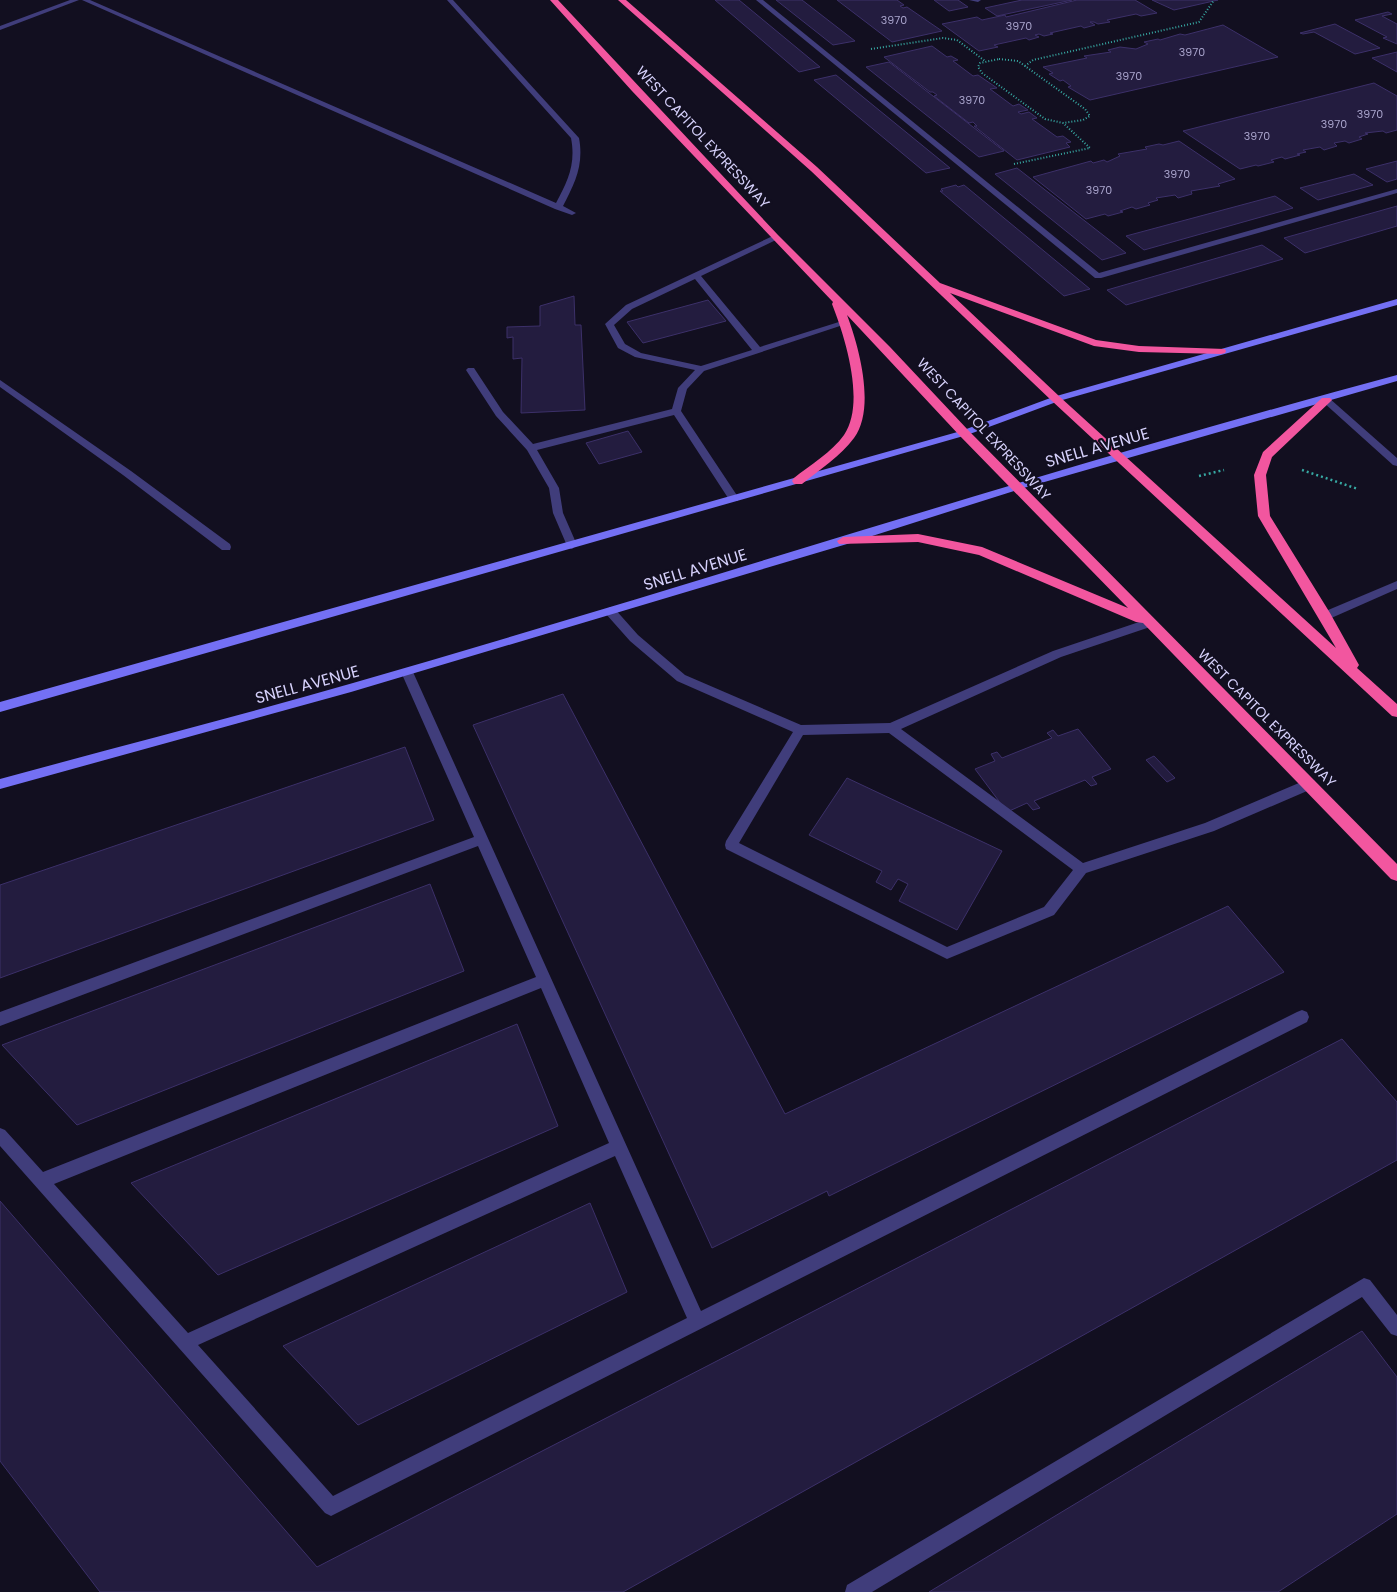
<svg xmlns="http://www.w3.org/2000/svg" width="1397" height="1592" viewBox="0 0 1397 1592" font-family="Poppins,sans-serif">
<rect width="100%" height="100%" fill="#120f20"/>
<path fill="#231c3f" stroke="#3c3069" d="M715 0H739L820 67 799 72Z
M776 0H802L855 41 833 45Z
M837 0H897L904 5 900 6 903 8 907 7 942 31 892 42Z
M934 0H958L968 7 949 11Z
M1022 0H1072L997 16 985 8Z
M1077 0H1135L1157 13 1141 16 1136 14 1107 20 1110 22 1098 24 1094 22H1090L1095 25 1084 28 1081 26 1050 33 1053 34 1044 36 1039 34 1035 35 1039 37 1029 40 1026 38 994 45 998 47 979 51 942 24 977 17 982 20 1005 15 1006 17Z
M1152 0H1218L1174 10Z
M1388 12 1392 14 1382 16 1397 24V44L1383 38 1387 37 1355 20Z
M1335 24 1380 48 1355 54 1314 32 1303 34 1300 33Z
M1223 25 1278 57 1090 100 1068 87 1071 86 1063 80 1060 81 1049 74 1053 73 1043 67 1087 58 1084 56 1111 52 1108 50 1120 47 1136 49 1148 44 1144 42 1158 39 1160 40 1180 34 1185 35Z
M932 46 947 57 951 56 958 60 953 61 973 76 978 75 997 88 990 89 1013 106 1019 104 1028 110 1018 112 1021 114 1029 112 1037 118 1032 119 1057 137 1063 136 1071 142 1066 143 1070 147 1017 160 974 126H977L973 122 969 123 934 96 937 95 933 92H930L884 57Z
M1397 52V72L1372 58Z
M889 62 1004 151 979 157 866 67Z
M836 75 950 168 926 173 814 80Z
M1374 83 1397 96V130L1386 133 1383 131 1365 133 1368 134 1359 137 1362 139 1349 143 1345 141 1334 143 1337 146 1324 150 1320 147 1303 150 1306 152 1297 154 1300 155 1285 159 1282 157 1271 160 1274 162 1258 166 1256 165 1240 169 1183 131Z
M1179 141 1235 179 1218 184 1220 186 1191 191 1192 194 1178 198 1175 195 1156 198 1158 200 1148 203 1150 205 1136 209 1132 207 1120 211 1123 212 1108 216 1105 214 1086 219 1033 177 1091 161 1093 163 1104 160 1107 162 1120 156 1118 154 1147 149 1145 147 1159 144 1163 145Z
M1397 161V179L1387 182 1366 169Z
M1017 168 1126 253 1102 260 995 174Z
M1354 174 1373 185 1318 200 1300 188Z
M956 185 958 187 964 185 1090 289 1064 296 940 191H943L941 189Z
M1275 196 1293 208 1144 250 1126 236Z
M1397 206V226L1305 253 1284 238Z
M1262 245 1283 259 1126 305 1107 290Z
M574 296 575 325H581L585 410 521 413 522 358 513 359V337L507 338V327L540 326V306Z
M708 300 726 321 643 343 627 322Z
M628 431 642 452 599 464 586 443Z
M563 694 785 1114 1228 906 1284 972 829 1196 827 1191 712 1248 473 725Z
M1078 729 1111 769 1092 777 1097 784 1091 786 1085 780 1034 801 1040 808 1033 810 1027 803 1007 812 975 769 995 761 991 754 997 752 1002 758 1052 738 1047 733 1053 730 1058 736Z
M405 747 434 820 0 978V885Z
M1154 756 1175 778 1167 782 1146 760Z
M847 778 1002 851 957 930 899 901 908 884 898 879 891 890 876 882 882 871 809 835Z
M430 884 464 971 77 1125 2 1045Z
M517 1024 558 1126 218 1275 131 1183Z
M1342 1039 1397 1102V1160L623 1592H100L0 1461V1201L317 1567Z
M590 1203 627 1292 358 1425 283 1346Z
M1362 1331 1397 1377V1514L1278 1592H929Z"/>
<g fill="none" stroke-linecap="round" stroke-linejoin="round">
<path stroke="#37a9a3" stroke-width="2" stroke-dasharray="1 2" stroke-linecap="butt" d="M871 49 943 38 957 40 985 61
M999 59 1018 61 1085 109 1090 116 1083 120 1063 123 1045 119 982 73 978 67 980 63Z
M1025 66 1033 60 1199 22 1214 0
M1014 164 1090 148 1063 123"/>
<path stroke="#37a9a3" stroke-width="2.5" stroke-dasharray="2 3" stroke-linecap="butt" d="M1302 470 1358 489
M1199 476 1224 470"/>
<path fill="#403d7b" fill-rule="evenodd" d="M70 0H79L0 30V26Z
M82 0H90L556 203C568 181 576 164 571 138L447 0H453L579 138C584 165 575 183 563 206L576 213 572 215 555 209Z
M756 0H763L1099 273 1397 189V193L1101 278H1095Z
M969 0H981L978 2Z
M775 235H778V239L701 276 760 347 842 321 845 320 849 323 704 371 687 389 681 411 738 497V501H730L674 415 537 450 559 488 563 513 577 545 572 549 568 548 553 513 549 488 527 450 496 416 466 370 468 368H474L503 412 533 444 672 409 678 388 695 370 635 357 618 348 605 324 626 305ZM695 279 752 350 701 366 641 353 625 344 614 325 632 309Z
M0 380 131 471 230 544 231 547 230 550H222L123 475 0 387Z
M1326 397 1329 398 1397 458V466L1393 465 1323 402V398Z
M1397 581V589L1329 619H1321L1319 616 1321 613Z
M610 607 614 608 638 635 685 675 801 725 890 723 1053 651 1145 620H1153L1155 623 1153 626 1061 657 901 729 1083 863 1205 823 1306 780H1314L1316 784 1314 788 1214 831 1086 873 1054 915 947 959 726 849 725 845 726 841 793 732 677 681 630 641 606 614 604 611ZM889 733 1073 870 1044 907 947 947 739 843 803 735Z
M407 668 413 672 701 1311 1297 1012 1302 1010 1307 1012 1309 1017 1307 1022 331 1516 325 1513 0 1146V1128L5 1130 43 1172 536 977 478 846 0 1026V1012L474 837 401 672ZM541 988 609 1143 188 1333 54 1184ZM615 1156 687 1318 333 1496 198 1345Z
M1364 1278 1370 1280 1397 1315V1336L1391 1334 1362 1297 872 1592H845L847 1585Z"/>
<path fill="#7470f4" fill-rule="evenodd" d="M1397 299V305L1059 401 967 435 0 712V702L961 431 1053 397Z
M1397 375V381L1020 489 847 544 351 692 0 789V779C117 747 236 717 353 683 701 583 1046 469 1397 375Z"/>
<path fill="#f2569f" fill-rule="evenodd" d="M550 0H558L778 235 890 347 968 430 1397 864V881L1391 879 1143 623 1136 622 979 555 918 542 839 544 837 541 843 537 918 534 982 547 1128 608 960 436 847 315C859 347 876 408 854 438 841 456 819 470 802 484H794L792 481 794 478C810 465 832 452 844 435 866 403 845 337 832 304L833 302 632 91Z
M618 0H626L817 167 940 283 1096 340 1139 346 1225 349 1226 351 1225 353 1221 354 1139 352 1094 346 950 293 1060 397 1336 648 1258 516 1254 475 1263 452 1322 398H1330L1332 400 1330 402 1272 457 1266 475 1270 516 1330 613 1359 665 1357 668 1397 704V717L1392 716 1052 401 811 171Z"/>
</g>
<g text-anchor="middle" stroke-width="4.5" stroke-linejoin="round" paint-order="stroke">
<g font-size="11" fill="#a9a4cc">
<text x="894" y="24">3970</text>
<text x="1019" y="30">3970</text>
<text x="1192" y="56">3970</text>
<text x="1129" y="80">3970</text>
<text x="972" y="104">3970</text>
<text x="1370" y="118">3970</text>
<text x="1334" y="128">3970</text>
<text x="1257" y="140">3970</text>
<text x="1177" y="178">3970</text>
<text x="1099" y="194">3970</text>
</g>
<g font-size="14" fill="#d6d1fb" stroke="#120f20">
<text transform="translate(703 137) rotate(47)" y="5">WEST CAPITOL EXPRESSWAY</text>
<text transform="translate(984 429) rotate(47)" y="5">WEST CAPITOL EXPRESSWAY</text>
<text transform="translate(1267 718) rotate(45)" y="5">WEST CAPITOL EXPRESSWAY</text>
</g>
<g font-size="16" fill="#d6d1fb" stroke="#120f20">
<text transform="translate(1097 447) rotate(-16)" y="6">SNELL AVENUE</text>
<text transform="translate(695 569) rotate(-17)" y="6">SNELL AVENUE</text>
<text transform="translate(307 684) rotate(-15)" y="6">SNELL AVENUE</text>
</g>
</g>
</svg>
